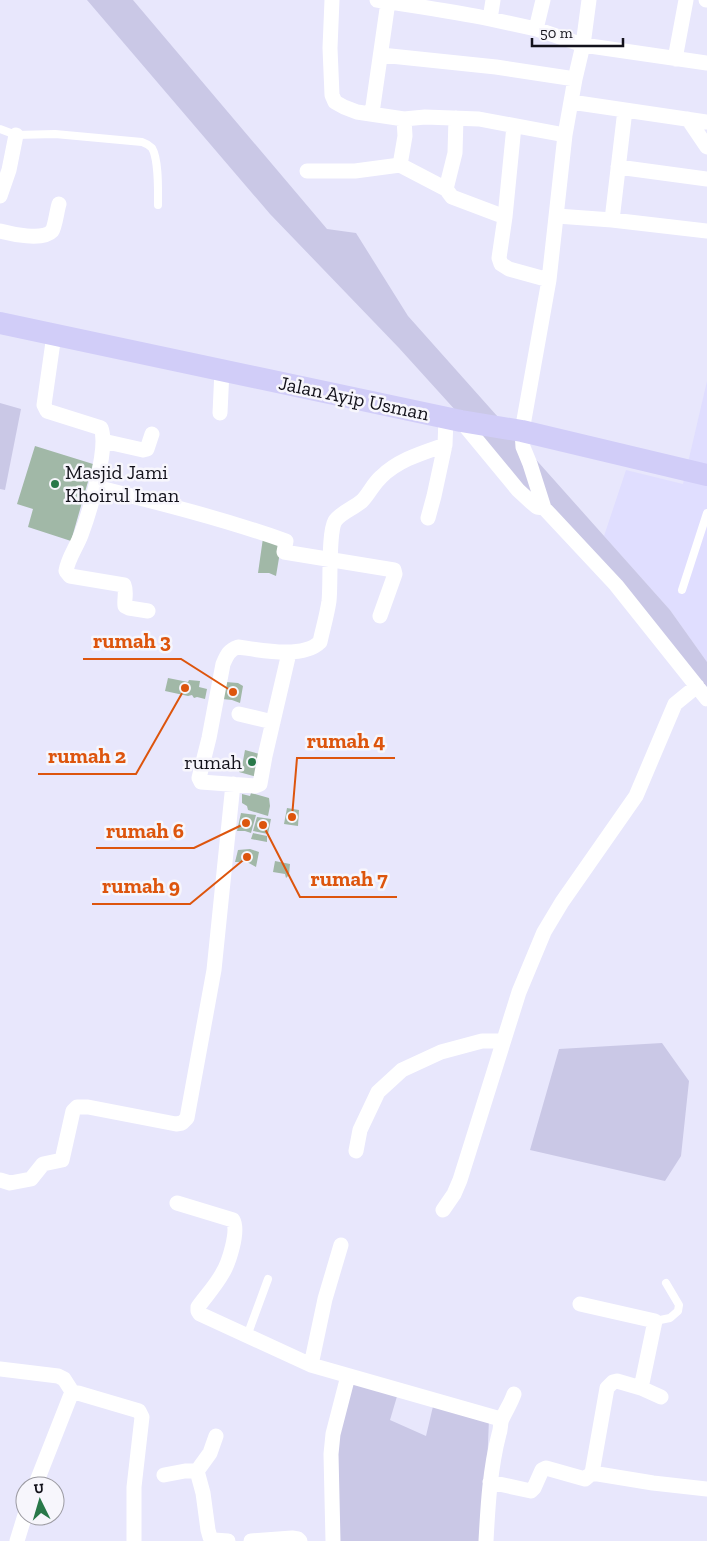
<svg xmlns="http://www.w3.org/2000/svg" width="707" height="1541" viewBox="0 0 707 1541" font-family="'Zilla Slab',serif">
<rect width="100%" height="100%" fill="#e8e7fc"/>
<path fill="#e0deff" d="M707 381V662L670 610 604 536 626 470 683 484Z"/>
<path fill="#cac8e6" d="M87 0H133L327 229 356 233 408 316 670 610 707 662V707L657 633 399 348 270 214Z
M0 403 21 409 5 490 0 489Z
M662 1043 689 1081 681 1156 665 1181 530 1150 559 1049Z
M351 1373 398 1393 390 1420 426 1436 434 1402 489 1419 484 1541H338V1418Z"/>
<path fill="#a1b8a7" d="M35 446 93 464 71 541 28 527 33 509 17 504Z
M263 538 282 540 276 576 269 573H258Z
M168 678 188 682 189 680 200 681 199 687 207 689 205 699 197 697 194 698 192 695 188 696 165 691Z
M226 682 238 683 243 686 240 703 232 700 222 699Z
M245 750 263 755 257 777 239 772 243 761Z
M251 793 269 798 270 806 268 816 248 810 247 806 242 803V794L250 796Z
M287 808 299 810 298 826 284 824Z
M241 813 256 815 251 833 245 831H237Z
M257 817 271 819 268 834 253 831Z
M253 833 267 836V842L251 839Z
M250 849 259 852 256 867 247 862H235L238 850Z
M275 861 290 864 289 875 286 878 285 874 273 872Z"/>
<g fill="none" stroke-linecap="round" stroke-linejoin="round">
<path stroke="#fff" stroke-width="8" d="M0 129 16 135 55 134 142 142C145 143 149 145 152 148 159 160 158 190 158 205
M682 590 707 513
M655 1321 670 1318 678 1311 679 1305 666 1283
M247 1336 268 1279"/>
<path stroke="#fff" stroke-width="15" d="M332 0 330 48 332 95 335 102 344 107 357 112 404 119 425 117 479 119 565 135
M377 0C414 6 452 11 490 19
M493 0 490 19 536 29 583 45 707 63
M589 0 583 45 575 79 565 135 549 280 522 431 523 447 530 464 544 508 616 585 707 699
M706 0H707
M536 29 543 0
M381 55 496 67 575 79
M675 59 686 0
M571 102 707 122
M372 113 388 2
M688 119 707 147
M514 126 505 217 499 258 501 264 509 269 549 280
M400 165 405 136 404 119
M618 167 707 179
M307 171H355L400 165 446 189 452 197 505 217
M446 189 455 153 456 118
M0 196 9 170 16 135
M557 216 612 220 707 231
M612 220 625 110
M0 231C11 234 43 241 52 231 55 227 57 210 59 204
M54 335 44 405 47 411 101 428C109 448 89 514 81 535 76 548 68 558 66 571L70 576 124 585C127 592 124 599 125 606L129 608 148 611
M220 413 222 370
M461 421 518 490 531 502 537 507 544 508
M103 441 143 450 147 449 152 434
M96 487C160 503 224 519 286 541L284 552 394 570 395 574 380 616
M428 518 434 496 445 445
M289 653 265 756 260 784 255 786 201 782 199 778 209 738 223 664C227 655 229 650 238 647 260 650 303 659 320 642 323 628 327 615 329 601 331 584 328 533 335 521 340 513 354 508 362 501 369 494 373 484 381 477 398 460 422 453 445 445L446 418
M239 714 273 722
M356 1151 360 1130 378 1092 402 1070 441 1052 482 1041H503
M0 1180 10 1183 31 1179 43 1164 62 1160 73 1111 77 1107H88L176 1124 182 1123 187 1118 214 970 233 784
M177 1203 233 1220C239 1231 229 1263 222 1274 216 1285 206 1296 198 1307V1311L200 1314 311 1365 497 1418 501 1420
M443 1210 454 1194 460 1180 519 992 544 932 562 902 636 796 675 704 697 686
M580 1304 655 1321 641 1388
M311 1365 325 1299 341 1245
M0 1369 58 1376 64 1379 73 1393
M73 1393H78L139 1411 142 1417 134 1487V1541
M197 1471 210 1453 216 1436
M592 1473 607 1388 613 1382 617 1381 641 1388 661 1397
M164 1475 185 1471H197L203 1493 208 1530 210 1537 214 1540 228 1541
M490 1482 531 1491 534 1488 542 1470 546 1468 585 1479 592 1473 653 1483 707 1489
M35 1486 70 1397 73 1393
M17 1541 25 1515
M251 1541 292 1538 298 1539 300 1541
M333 1541 331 1454 333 1434 348 1376
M486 1541C488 1504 490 1469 499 1434 501 1429 500 1423 502 1419 506 1410 511 1403 514 1394"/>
<path stroke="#d1cdf8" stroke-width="22" d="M0 323 461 421 522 431 707 475"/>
</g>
<g fill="#287849" stroke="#f7f6fc" stroke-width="2">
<circle cx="55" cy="484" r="5"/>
<circle cx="252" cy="762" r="5"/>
</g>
<g text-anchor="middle" stroke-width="5" stroke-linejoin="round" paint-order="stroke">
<g font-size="20" fill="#13121b" stroke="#f7f6fc">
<text transform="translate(354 398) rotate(12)" y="7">Jalan Ayip Usman</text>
</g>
<g font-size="20" fill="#13121b" stroke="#f7f6fc" text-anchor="start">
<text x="65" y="479">Masjid Jami<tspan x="65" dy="23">Khoirul Iman</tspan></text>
<text x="242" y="769" text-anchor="end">rumah</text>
</g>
</g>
<path fill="none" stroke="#dd550d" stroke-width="2" d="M233 692L181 659H83M292 817L297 758H395M185 688L136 774H38M246 823L194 848H96M263 825L300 897H397M247 857L190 904H92"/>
<g fill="#dd550d" stroke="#f7f6fc" stroke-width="2">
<circle cx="233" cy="692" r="5"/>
<circle cx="292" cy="817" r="5"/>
<circle cx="185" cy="688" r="5"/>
<circle cx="246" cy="823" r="5"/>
<circle cx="263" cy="825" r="5"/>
<circle cx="247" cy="857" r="5"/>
</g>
<g font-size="21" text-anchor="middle" font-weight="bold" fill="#dd550d" stroke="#f7f6fc" stroke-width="5" stroke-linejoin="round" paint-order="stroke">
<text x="132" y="648">rumah 3</text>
<text x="346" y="748">rumah 4</text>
<text x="87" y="763">rumah 2</text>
<text x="145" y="838">rumah 6</text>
<text x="349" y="886">rumah 7</text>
<text x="141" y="893">rumah 9</text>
</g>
<g transform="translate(40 1501) rotate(355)"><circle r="24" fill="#f7f6fc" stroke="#9c9ba2"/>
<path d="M0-4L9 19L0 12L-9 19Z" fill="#287849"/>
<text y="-8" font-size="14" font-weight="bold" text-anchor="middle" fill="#13121b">U</text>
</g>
<path d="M532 38v8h91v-8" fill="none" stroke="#13121b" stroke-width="2.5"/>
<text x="540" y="38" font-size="15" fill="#13121b" stroke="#f7f6fc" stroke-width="4" paint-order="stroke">50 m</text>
</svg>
